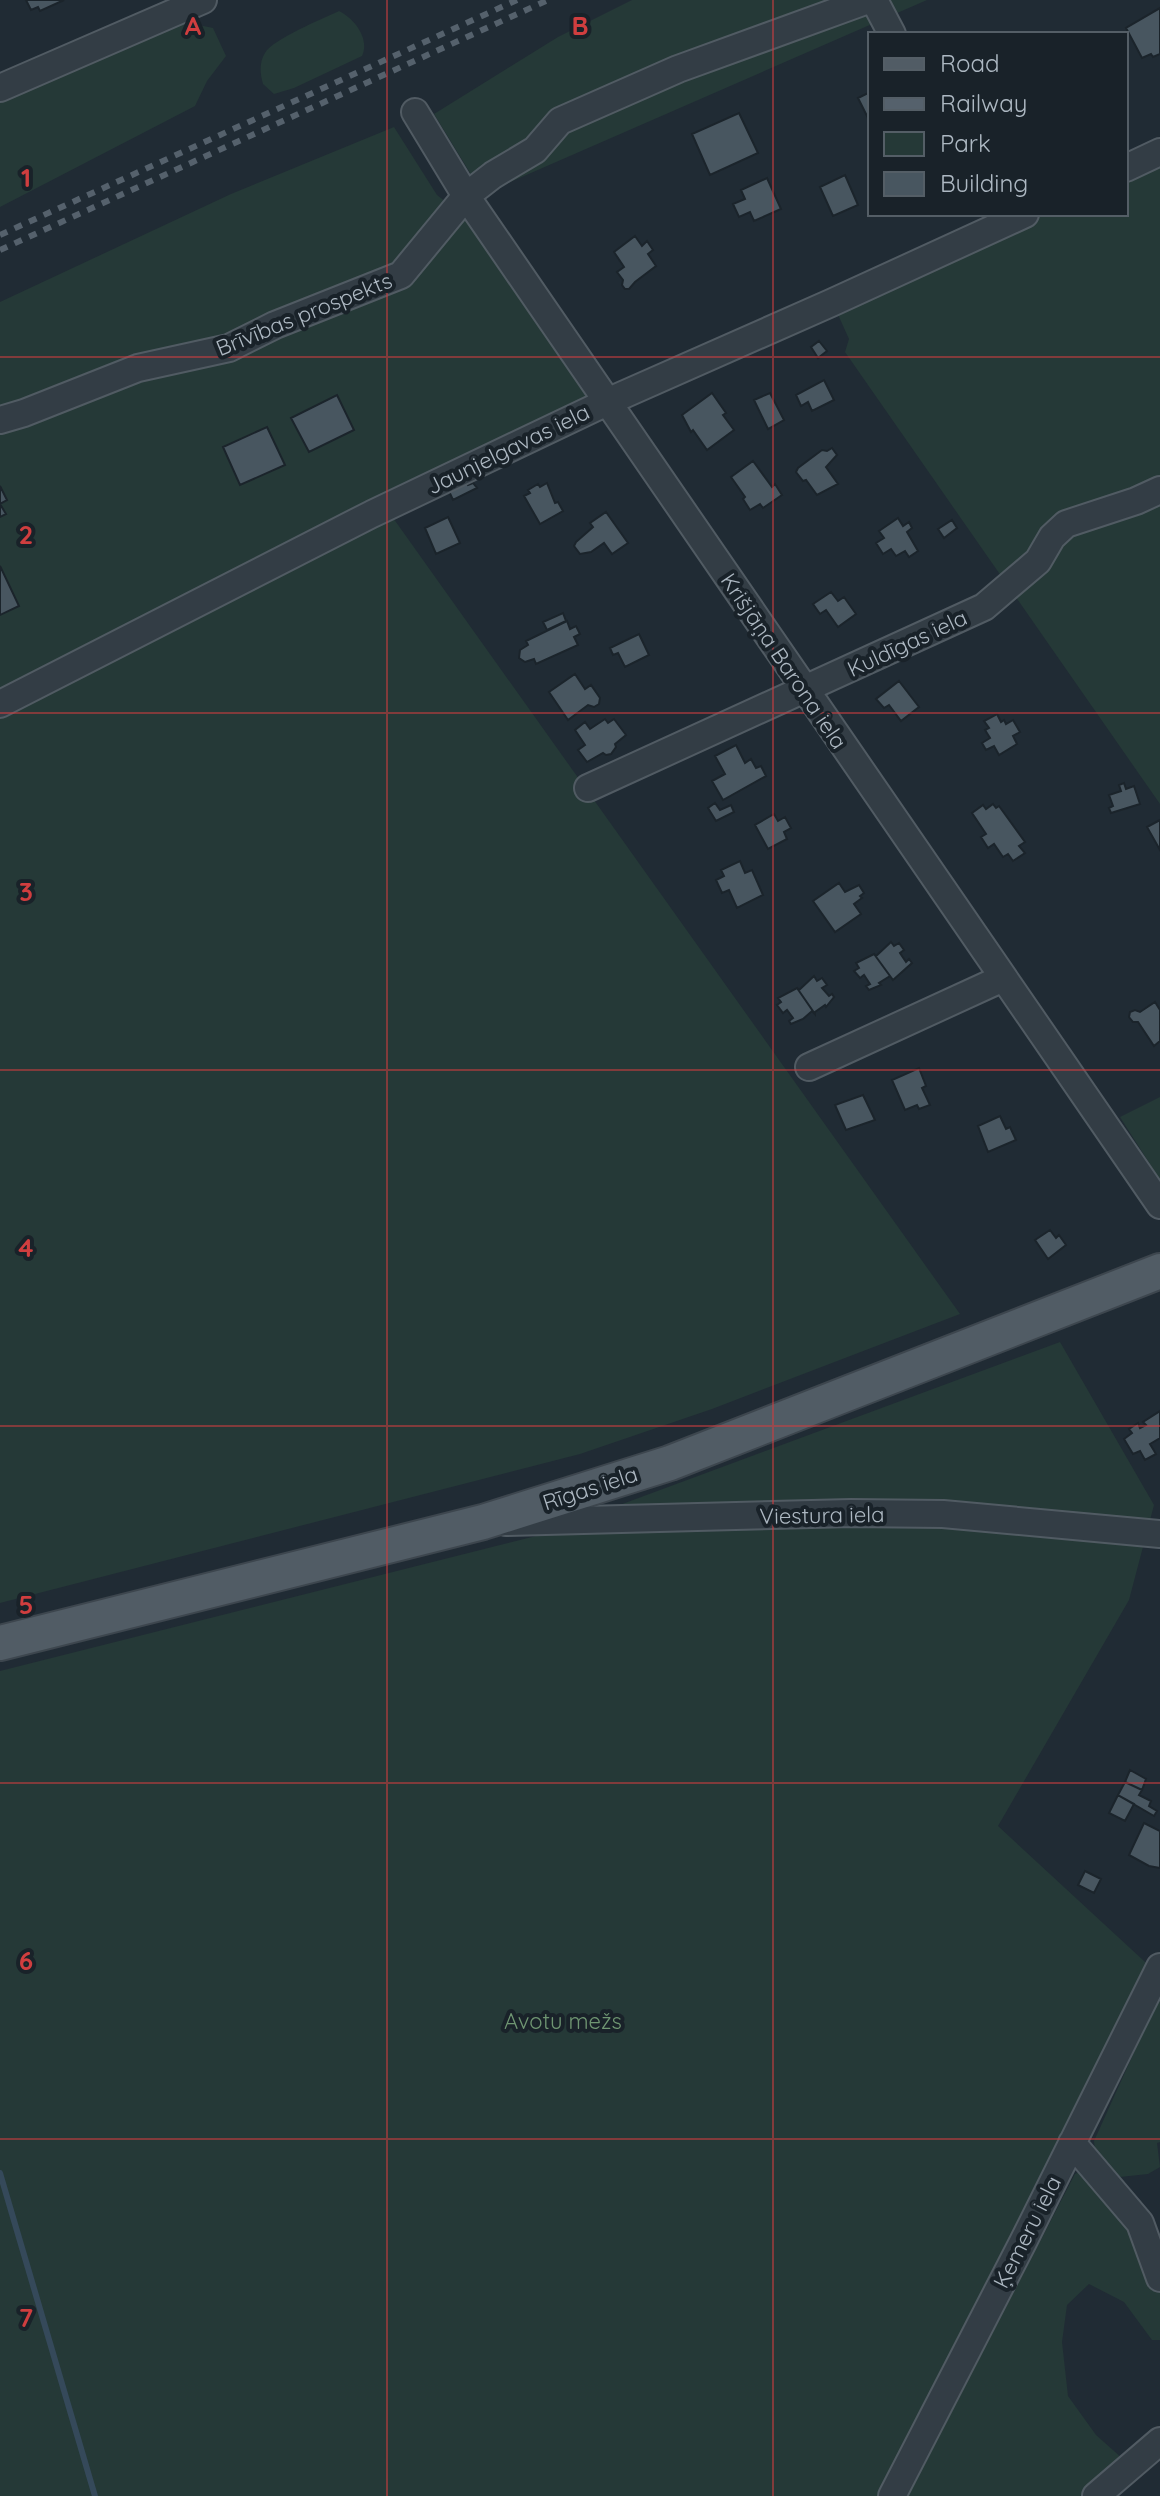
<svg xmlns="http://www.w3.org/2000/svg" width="1160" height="2496" viewBox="0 0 1160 2496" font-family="Quicksand,sans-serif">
<rect width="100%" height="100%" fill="#202b34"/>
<path fill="#253937" d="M632 0H927L483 194 434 114 558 37Z
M339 11C355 19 370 39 362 56L294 88 274 94 263 84C260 74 259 62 265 53 273 39 322 19 339 11Z
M180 21 213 28 226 56 207 81 195 106 0 207V102Z
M394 127 437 195 455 209 466 196 592 397 381 501 960 1314 712 1409 580 1454 0 1603V302L231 194Z
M1160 152V804L845 352 849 339 835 308 1025 214H1126V168Z
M1160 1097V1180L1120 1117Z
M1060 1342 1154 1505 1129 1600 998 1826 1157 1973 892 2496H0V1671L536 1536Z
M1160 1995V2142L1157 2143 1160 2167 1148 2174 1110 2178 1096 2160 1094 2141Z
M1092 2166 1160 2278V2340H1152L1124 2302 1089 2284 1067 2305 1062 2342 1068 2396 1096 2435 1123 2459 1080 2496H908L1075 2174Z"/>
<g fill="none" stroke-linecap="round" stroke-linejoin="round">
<path stroke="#35495a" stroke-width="6" d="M0 2173 95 2496"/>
</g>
<path fill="#485660" stroke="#1b242b" stroke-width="2" d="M26 0H64L40 11 38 7 31 10Z
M1160 8V54L1153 57 1151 54 1142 58 1126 28Z
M870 92V122L858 98Z
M739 113 758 153 710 175 692 134Z
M845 175 858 205 833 216 820 187Z
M767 178 781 209 754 221 750 212 739 217 733 204 745 199 741 190Z
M635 236 642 246 647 241 653 250 648 254 656 266 635 282 629 289H625L622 285 623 280 617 272 624 267 614 252Z
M819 341 827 351 818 358 811 347Z
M824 380 834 400 812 411 808 402 801 406 796 395Z
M712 393 726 413 723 415 734 430 707 450 693 430 691 432 682 415Z
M770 393 784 420 768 429 754 400Z
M337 395 354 430 309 452 291 418Z
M267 427 285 465 240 485 223 447Z
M832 448 837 455 826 467 838 484 817 495 806 480 803 481 796 472 798 468 822 450 827 451Z
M753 461 772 487 775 484 782 495 763 508 760 504 750 510 743 499 745 497 731 477Z
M465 479 468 485 473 483 477 488 453 500 447 487Z
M547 483 555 503 558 502 563 511 540 524 524 496 530 493 528 490 538 484 540 487Z
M0 486 7 500 0 504 6 514 0 517Z
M606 512 628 543 612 554 604 543 591 552 580 554 574 546 576 542 593 527 590 523Z
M448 517 460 543 436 554 425 528Z
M898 518 903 526 909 522 912 528 907 532 918 551 909 557 905 551 896 556 891 549 883 554 876 543 884 538 879 531Z
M952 520 957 528 944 538 938 529Z
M0 566 19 606 0 615Z
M831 592 838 601 844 597 856 614 838 627 826 610 820 614 813 604Z
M563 613 566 621 547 630 543 622Z
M567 621 570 629 576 626 580 634 574 637 578 645 536 664 534 659 525 662 519 658 520 650 528 645 526 641Z
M639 634 649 655 625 667 618 653 613 655 610 648Z
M575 674 585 689 591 685 600 698 599 704 594 707 588 705 568 720 549 692Z
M899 681 919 707 901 721 889 705 884 708 876 699Z
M997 714 1001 722 1004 720 1006 724 1013 720 1020 732 1013 736 1017 744 999 755 994 746 986 750 982 743 990 738 985 730 989 728 984 721Z
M605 719 608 723 614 719 626 735 615 744 616 747 611 754 606 755 603 753 587 762 578 750 585 745 575 730 585 722 590 729Z
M736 745 745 763 751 759 756 768 761 766 766 776 723 800 712 781 725 774 715 756Z
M1124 783 1126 789 1134 786 1140 804 1111 813 1109 808 1113 806 1109 795 1121 791 1119 785Z
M715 803 720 810 731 805 734 812 716 821 708 808Z
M993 804 996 808 999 806 1025 842 1019 846 1025 853 1013 861 1008 854 1003 857 994 844 988 848 981 837 986 834 972 813 983 805 986 809Z
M774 814 778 821 785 817 791 828 784 832 787 839 768 849 755 825Z
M1160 820V850L1147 827Z
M740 861 745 873 752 870 763 895 737 908 729 890 722 893 716 880 724 876 721 870Z
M839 883 845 892 859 885 864 893 860 896 862 898 854 904 861 914 835 932 813 901Z
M891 942 894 946 899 943 904 950 900 953 906 962 909 959 912 963 893 980 874 954 876 956Z
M874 954 893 980 890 976 879 983 881 985 869 990 866 986 870 984 864 975 860 978 854 971 859 968 856 963Z
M814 976 817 981 822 978 827 985 822 988 829 996 832 994 834 997 826 1007 825 1005 815 1012V1014L797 988 799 990Z
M797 988 815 1014 812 1011 803 1019 791 1024 789 1021 793 1018 787 1010 783 1013 777 1005 781 1002 778 998Z
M1155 1002 1160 1010V1041L1154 1046 1138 1022H1133L1129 1017 1130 1012 1135 1010 1140 1012Z
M919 1068 926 1086 922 1088 930 1105 919 1109 917 1105 905 1110 892 1080Z
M863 1095 875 1120 846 1130 835 1105Z
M1000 1116 1006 1129 1010 1127 1016 1140 988 1152 978 1126Z
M1050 1230 1056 1238 1059 1235 1066 1245 1048 1259 1035 1240Z
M1160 1411V1438L1150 1444 1156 1454 1145 1460 1140 1451 1133 1454 1124 1439 1132 1433 1129 1429 1138 1423 1140 1428 1146 1425 1143 1422Z
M1130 1770 1146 1779 1142 1790 1125 1782Z
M1125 1782 1142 1790 1139 1795 1151 1801 1149 1806 1157 1811 1154 1816 1118 1795Z
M1118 1795 1134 1804 1125 1821 1109 1813Z
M1144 1823 1160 1831V1868L1149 1866 1129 1855Z
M1085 1871 1101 1879 1094 1893 1078 1885Z"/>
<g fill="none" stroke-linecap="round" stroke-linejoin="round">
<g stroke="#515b63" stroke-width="30">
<path id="minor" d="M874 0 892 34
M0 88 203 0
M415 112 466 196 1160 1205
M1126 168 1160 152
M0 420 24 413 138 368 229 348 275 325 401 275 466 196 493 175 535 150 560 121 678 69 868 0
M0 704 372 514 607 402 831 303 1025 214
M588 788 984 607 1038 561 1052 537 1066 524 1136 501 1160 490
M809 1067 1003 978
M506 1522 851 1513 943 1514 1160 1534
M1072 2143 1140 2223 1160 2278
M892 2496 1023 2242 1160 1967
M1096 2496 1160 2441"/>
</g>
<g stroke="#3d464e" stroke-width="38">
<path id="major" d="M0 1643 483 1522 670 1463 1160 1271"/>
</g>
<use href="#minor" stroke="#333d45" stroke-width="26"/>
<use href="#major" stroke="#515c65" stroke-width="34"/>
<path stroke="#55616c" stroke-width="6" stroke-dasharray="8 8" stroke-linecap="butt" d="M0 235 517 0
M0 250 548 0"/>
</g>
<path fill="none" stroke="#d03e3f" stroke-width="2" stroke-opacity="0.55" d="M387 0V2496M773 0V2496M0 357H1160M0 713H1160M0 1070H1160M0 1426H1160M0 1783H1160M0 2139H1160"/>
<g text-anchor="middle" stroke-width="8" stroke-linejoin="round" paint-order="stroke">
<g font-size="22" fill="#adb8c2" stroke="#192229">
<text transform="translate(304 314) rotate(-22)" y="8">Brīvības prospekts</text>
<text transform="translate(508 449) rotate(-26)" y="8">Jaunjelgavas iela</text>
<text transform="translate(907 643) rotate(-25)" y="8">Kuldīgas iela</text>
<text transform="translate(784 661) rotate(56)" y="8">Krišjāņa Barona iela</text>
<text transform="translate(590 1488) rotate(-18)" y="8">Rīgas iela</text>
<text transform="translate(822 1515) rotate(-1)" y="8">Viestura iela</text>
<text transform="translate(1027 2232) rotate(-63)" y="8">Ķemeru iela</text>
</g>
<g font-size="22" fill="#6f9672" stroke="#192229">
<text x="563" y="2029">Avotu mežs</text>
</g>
</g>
<g font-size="26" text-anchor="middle" font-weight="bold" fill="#d03e3f" stroke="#192229" stroke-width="8" stroke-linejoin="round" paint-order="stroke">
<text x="193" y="35">A</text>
<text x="580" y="35">B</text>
<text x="26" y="187">1</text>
<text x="26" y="544">2</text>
<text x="26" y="901">3</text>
<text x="26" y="1257">4</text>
<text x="26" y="1614">5</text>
<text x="26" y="1970">6</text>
<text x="26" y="2327">7</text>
</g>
<rect x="868" y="32" width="260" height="184" fill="#192229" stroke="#545e66" stroke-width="2"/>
<rect x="884" y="58" width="40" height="12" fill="#515c65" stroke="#545e66" stroke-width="2"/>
<text x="940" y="72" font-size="24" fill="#adb8c2">Road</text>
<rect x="884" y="98" width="40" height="12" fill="#55616c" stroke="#545e66" stroke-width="2"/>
<text x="940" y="112" font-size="24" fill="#adb8c2">Railway</text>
<rect x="884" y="132" width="40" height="24" fill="#253937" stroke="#545e66" stroke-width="2"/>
<text x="940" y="152" font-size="24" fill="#adb8c2">Park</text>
<rect x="884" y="172" width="40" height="24" fill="#485660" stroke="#545e66" stroke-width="2"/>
<text x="940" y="192" font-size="24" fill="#adb8c2">Building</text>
</svg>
